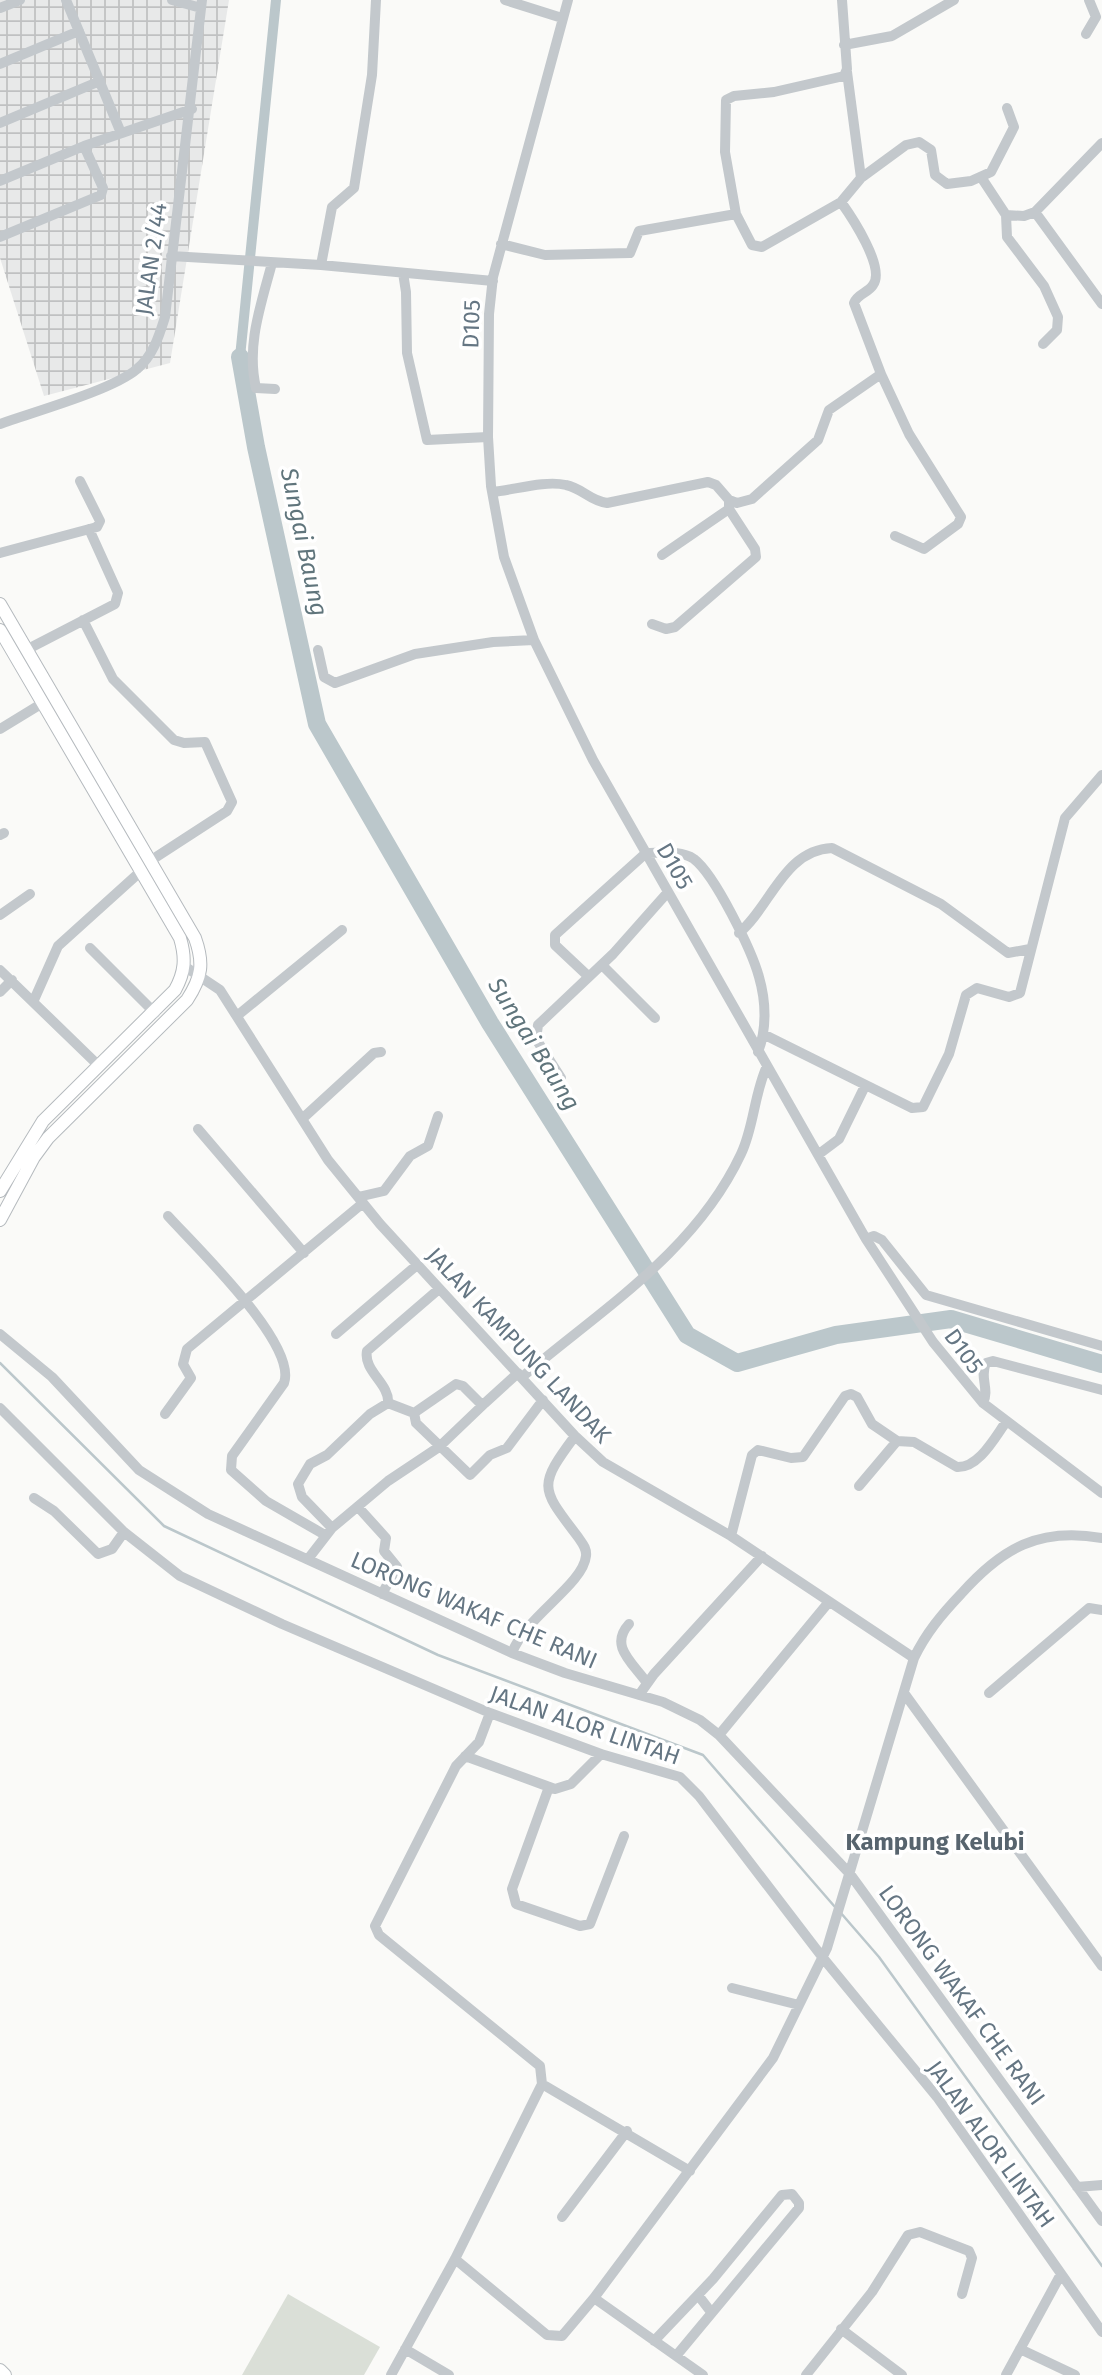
<svg xmlns="http://www.w3.org/2000/svg" width="1102" height="2375" viewBox="0 0 1102 2375" font-family="'Fira Sans',sans-serif">
<defs>
<pattern id="industrial-grid" width="8" height="8" patternUnits="userSpaceOnUse" patternTransform="scale(1.75)"><rect width="8" height="8" fill="#e8e9e9"/><path d="M0 4h8M4 0v8" fill="none" stroke="#c0c1c2"/></pattern>
</defs>
<rect width="100%" height="100%" fill="#fafaf8"/>
<path fill="url(#industrial-grid)" d="M0 0H229L170 363 44 396 0 258Z"/>
<path fill="#dadfd7" d="M288 2294 380 2347 364 2375H242Z"/>
<g fill="none" stroke-linecap="round" stroke-linejoin="round">
<path stroke="#bbc7cb" stroke-width="2.5" d="M0 1363 164 1526 438 1655 703 1755 835 1907
M840 1912 879 1957 1102 2266"/>
<path stroke="#bbc7cb" stroke-width="10" d="M240 357 276 0"/>
<path stroke="#bbc7cb" stroke-width="18" d="M240 357 256 447 317 724 490 1023 687 1335 737 1363 836 1335 951 1319 1102 1364"/>
<g stroke="#b5babe" stroke-width="14">
<path id="major" d="M0 604 195 938C204 963 202 977 187 1000L48 1138 34 1157 0 1220
M0 630 180 938C186 958 185 972 175 990L43 1121 0 1191
M0 2370 5 2375"/>
</g>
<path stroke="#c3c8cc" stroke-width="10" d="M66 0 121 133
M172 0 201 8
M505 0 562 18
M568 0 493 277 489 314 488 437 491 486 504 557 534 640 593 760 866 1239 933 1342 983 1403 1102 1493
M0 8 20 0
M1086 34 1096 17 1089 0
M844 45 892 36 954 0
M0 64 79 31
M847 72 861 178
M0 123 100 81
M1102 143 1035 212 1102 304
M981 177 1006 215 1024 216 1035 212
M0 181 84 146 192 109
M736 214 725 152 726 100 734 96 774 92 844 76 847 69 842 0
M1006 215 1007 237 1044 286 1058 317 1057 330 1043 344
M0 237 101 195 103 188 84 146
M501 244 545 255 630 253 639 231 736 214 752 245 762 247 841 202 861 178 906 145 919 142 931 150 935 175 947 184 971 181 991 172 1014 127 1007 108
M171 256 321 265 493 281
M272 263C261 305 246 345 256 388L275 389
M321 265 332 207 354 188 372 75 376 0
M403 273 406 292 407 353 427 440 488 437
M881 374 909 434 961 517 958 524 924 549 895 536
M0 424C33 412 113 390 137 369 153 356 159 336 165 317L202 0
M493 492C514 490 545 480 566 485 582 488 590 501 607 503L708 482 716 485 729 500 737 503 752 499 818 440 829 410 881 374 854 303C857 294 868 293 873 285 886 268 851 216 841 202
M0 553 97 527 100 521 80 481
M662 555 729 509
M83 620 113 679 174 740 184 743 205 742 232 802 227 811 150 861
M652 624 666 629 675 627 756 557 755 549 729 509V500
M26 650 115 604 118 593 89 529
M318 650 324 677 335 683 415 654 493 642 534 640
M0 729 41 704
M0 835 4 833
M0 915 30 894
M739 933C771 906 784 850 832 848L941 904 1008 953 1030 949
M90 948 155 1013
M602 965 655 1018
M184 966 220 990 328 1160 380 1224 575 1436 603 1462 731 1536 914 1658
M0 970 99 1066
M588 976 555 945V935L646 853C661 853 681 850 694 859 715 875 752 951 759 977 766 1001 767 1029 758 1052
M0 992 12 980
M34 1000 58 946 140 872
M238 1015 342 930
M765 1035 912 1108 923 1107 949 1054 966 995 977 988 1009 997 1020 993 1065 818 1102 775
M561 1078 536 1039 538 1025 613 954 668 892
M302 1119 374 1053 381 1052
M198 1129 304 1253
M819 1154 839 1139 865 1086
M358 1197 384 1191 410 1156 428 1146 438 1116
M168 1216C194 1245 298 1344 284 1383L232 1456 231 1470 266 1501 325 1535
M866 1239 874 1236 882 1240 926 1295 1102 1346
M0 1334 52 1377 139 1470 208 1514 512 1653 565 1673 663 1702 700 1720 719 1735 850 1874 1102 2221
M336 1334 417 1265
M522 1377C602 1309 695 1252 741 1154 754 1127 754 1094 767 1066
M388 1403 414 1413 416 1423 470 1475 490 1455 507 1448 543 1400
M983 1403C990 1389 979 1377 986 1363L993 1361 1102 1390
M0 1408 124 1532 180 1576 282 1624 490 1713 601 1754 680 1777 699 1796 823 1958 937 2097 1102 2332
M414 1413 456 1384 463 1386 480 1403H485L518 1373
M165 1414 191 1378 183 1364 187 1349 363 1203
M859 1486 897 1441 914 1442 957 1467C979 1468 995 1437 1006 1422
M34 1498 54 1511 98 1554 112 1549 124 1532
M358 1507 386 1538 384 1551 397 1567 382 1594
M332 1528 388 1481 439 1447 485 1403
M731 1536 752 1455 758 1450 791 1458 803 1457 845 1396 851 1394 857 1397 872 1424 897 1441
M308 1559 332 1528 302 1497 298 1484 310 1464 327 1455 370 1414 388 1403C390 1384 363 1371 367 1351L439 1289
M629 1624C609 1646 632 1662 647 1683
M512 1653C525 1617 583 1585 586 1556 587 1548 582 1543 578 1537 541 1488 537 1487 575 1436
M904 1693 1102 1966
M989 1693 1089 1608 1102 1610
M639 1695 654 1674 762 1556
M719 1735 828 1603
M465 1756 555 1789 571 1784 601 1754
M549 1787 512 1889 516 1904 580 1926 590 1924 624 1836
M732 1988 799 2005
M542 2084 690 2171
M1077 2187 1102 2185
M562 2217 627 2131
M455 2259 547 2335 562 2336 594 2298 703 2375
M698 2295 711 2312
M594 2298 773 2058 827 1948 914 1658C926 1633 942 1614 961 1594 1002 1548 1039 1527 1102 1538
M841 2329 902 2375
M654 2341 713 2279 782 2195 792 2194 799 2203V2208L676 2356
M405 2349 449 2375
M1020 2349 1075 2375
M391 2375 455 2259 542 2084 540 2066 379 1935 375 1926 456 1766 479 1742 490 1713
M806 2375 872 2292 908 2235 920 2232 969 2251 972 2258 962 2294
M1006 2375 1061 2274"/>
<use href="#major" stroke="#fff" stroke-width="12"/>
</g>
<g text-anchor="middle" stroke-width="7" stroke-linejoin="round" paint-order="stroke">
<g font-size="23" fill="#657683" stroke="#fff">
<text transform="translate(151 259) rotate(-82)" y="8">JALAN 2/44</text>
<text transform="translate(471 324) rotate(-88)" y="8">D105</text>
<text transform="translate(675 866) rotate(60)" y="8">D105</text>
<text transform="translate(519 1345) rotate(47)" y="8">JALAN KAMPUNG LANDAK</text>
<text transform="translate(964 1351) rotate(54)" y="8">D105</text>
<text transform="translate(474 1610) rotate(23)" y="8">LORONG WAKAF CHE RANI</text>
<text transform="translate(585 1725) rotate(19)" y="8">JALAN ALOR LINTAH</text>
<text transform="translate(962 1995) rotate(54)" y="8">LORONG WAKAF CHE RANI</text>
<text transform="translate(991 2144) rotate(54)" y="8">JALAN ALOR LINTAH</text>
</g>
<g font-size="24" font-style="italic" fill="#60757c" stroke="#fff">
<text transform="translate(304 542) rotate(78)" y="8">Sungai Baung</text>
<text transform="translate(534 1044) rotate(58)" y="8">Sungai Baung</text>
</g>
<g font-size="24" font-weight="bold" fill="#57646e" stroke="#fff">
<text x="935" y="1850">Kampung Kelubi</text>
</g>
</g>
</svg>
